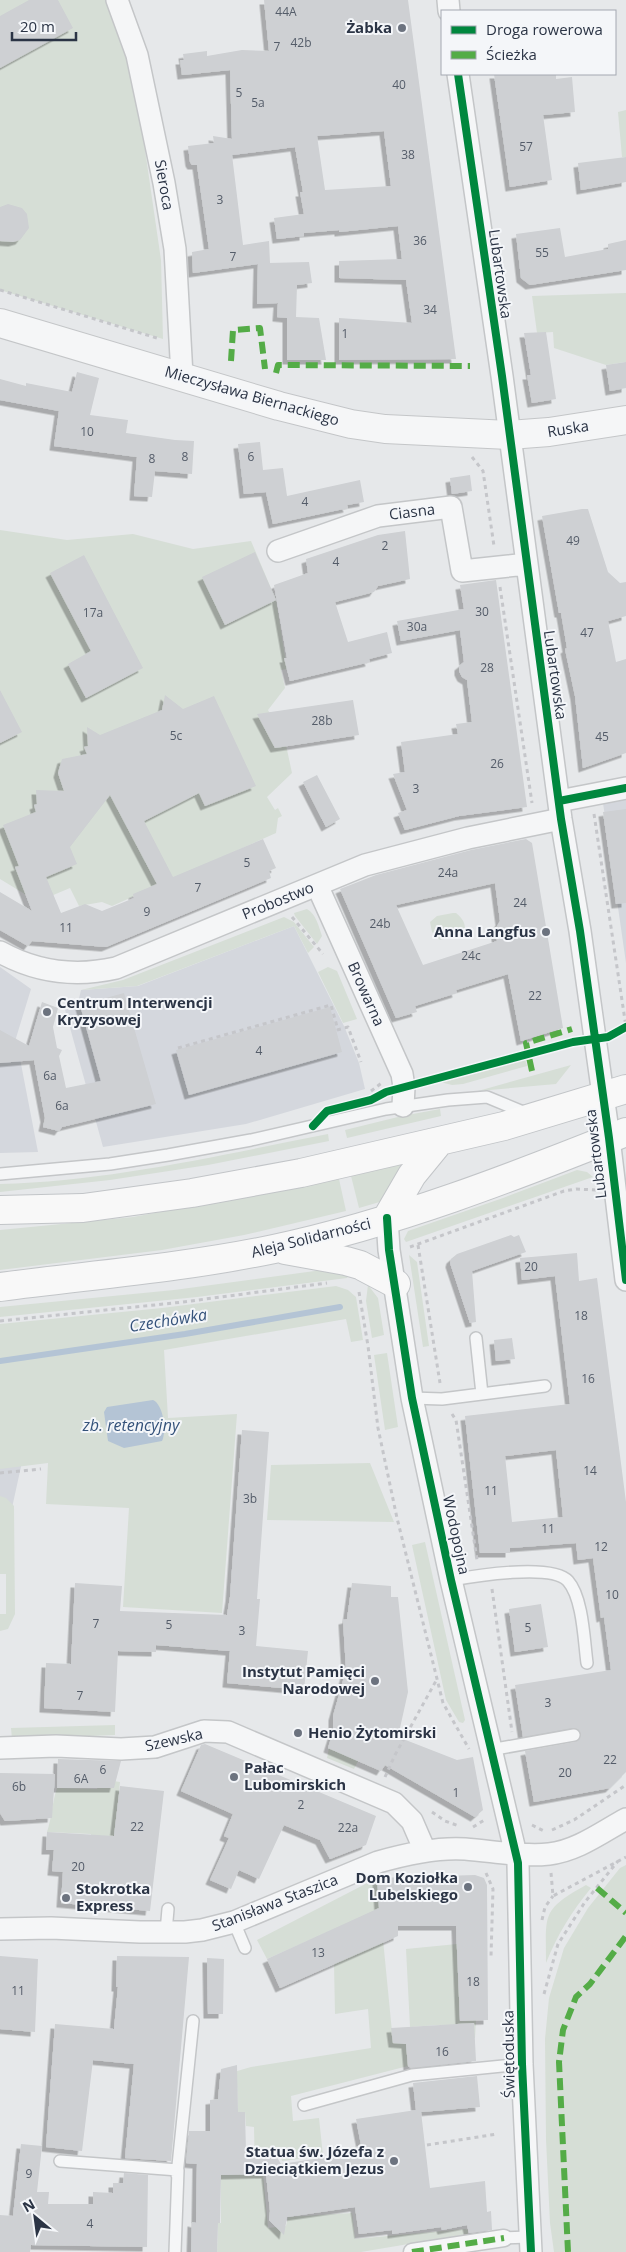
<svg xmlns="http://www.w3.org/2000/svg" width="626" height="2252" viewBox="0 0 626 2252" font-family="'Open Sans',sans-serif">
<defs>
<filter id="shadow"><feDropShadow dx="-4.5" dy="4.5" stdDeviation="0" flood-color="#0004"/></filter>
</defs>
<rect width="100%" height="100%" fill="#e6e8ea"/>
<path fill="#d4d7dd" d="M626 799V963L603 803Z
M294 926 344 1026 359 1063 365 1089 246 1124 103 1147 64 1006 78 1003 81 990 138 986Z
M0 967 31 989 16 1038 38 1152 0 1153Z
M27 1439 0 1563V1442Z"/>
<path fill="#d6ded6" d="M0 0H110L134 74 161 260 163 339 0 290Z
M626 110V157H622L618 112Z
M626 293V362L606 365 554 348 553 332 537 333 532 296Z
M0 530 67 540 133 534 193 549 251 541 276 600 287 669 281 670 285 688 268 710 286 745 292 773 267 797 275 810 278 808 282 816 278 818 276 833 112 906 102 902 79 906 70 888 32 904 28 896 0 879Z
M307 909C316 914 319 927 322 936L317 944 295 916 294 913Z
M453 913H456C462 918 467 924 464 932L440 940 432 932 430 922 437 916Z
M284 917 294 922 314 947 308 953 294 926 137 986 81 990 123 980Z
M328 967 337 971 357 1019 343 1023 318 972Z
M525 1059 527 1066 463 1084 452 1085 436 1081Z
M571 1065 556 1084 478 1091Z
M440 1109 441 1116 347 1138 345 1130 402 1116Z
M328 1134 329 1141 208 1165 110 1180 0 1192V1184C110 1181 220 1155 328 1134Z
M403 1164 405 1165 383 1201 359 1208 351 1176Z
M577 1170 587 1172 593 1177 406 1242 404 1239 408 1231 503 1198Z
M339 1179 346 1211 244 1235 162 1250 0 1270V1230L133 1217Z
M409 1255 417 1262 429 1346 423 1347Z
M322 1270 350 1273 347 1278 197 1297 0 1317V1307L174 1290Z
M368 1285 378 1298 384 1335 372 1338 366 1301Z
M336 1286 348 1290 356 1297 363 1340 351 1342 346 1319 164 1350 168 1418 237 1414 222 1613 123 1607 129 1508 46 1504 48 1463 0 1469V1324L162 1308Z
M387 1353 398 1427 385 1430 374 1355Z
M370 1463 394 1522 267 1520 271 1465Z
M0 1496 6 1498 14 1506 15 1614 8 1629 0 1631V1614H6V1574H0Z
M425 1542 465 1720 463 1723 459 1722 446 1700 412 1545Z
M115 1725V1735L12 1739 11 1728Z
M329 1748 358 1761 354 1769 327 1758Z
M100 1779 120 1782 111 1864 91 1845V1834L47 1832C52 1817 52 1803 57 1788L97 1789Z
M626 1865V2252H554L550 2223 546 2139 545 2039 549 1998 564 1948 588 1908 620 1868Z
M377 1878 393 2042 406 2044 408 2066 291 2096 293 2121 319 2118 323 2156 282 2161 280 2152H261L268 2228 286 2226 288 2217 352 2213 355 2239 465 2229 468 2230V2234L361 2252H217L218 2223H221V2175L255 2174 254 2127 246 2126 245 2112H238L237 2084H220V2076L251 2067 371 2048 368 2009 335 2014 334 1964 357 1919 267 1959 257 1940Z
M586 1885 591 1888C572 1911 557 1935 546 1963 546 1914 541 1910 586 1885Z
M457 1944 460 2021 476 2020 475 2038 443 2040 440 2025 410 2027 406 1949Z"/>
<path fill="#b4c4d5" d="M153 1400C163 1404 167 1431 162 1441L124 1448 108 1441 104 1412 107 1407Z"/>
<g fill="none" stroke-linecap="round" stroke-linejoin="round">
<path stroke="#b4c4d5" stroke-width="6" d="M0 1361 185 1334 340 1307"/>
</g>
<path fill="#ced0d3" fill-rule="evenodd" filter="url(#shadow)" d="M29 0H58L73 28 0 68V16Z
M264 0H408L456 359 339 360V318L412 323 406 280 339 278V261L402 259 398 226 339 232V230L304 233V236L277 239 274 218 304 214 300 192H303L295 147 232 155 243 245 269 241 270 263H268L309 262 312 283 297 285 296 317 319 318 326 360H287V318L277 317 278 303 257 304 258 264 193 273 192 252 209 249 197 165H192L190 162 188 146 214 143 213 136 232 139 230 70 182 75 180 60H184L183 54 207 51V56L242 50 269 51ZM384 131 391 186 325 190 317 136Z
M494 74H556V79L572 77 575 112 543 115 552 180 510 187Z
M626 157V182L581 190 578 163Z
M8 204 22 208 27 214 29 228 20 240 13 242 0 241V207Z
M560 228 565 257 608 249V244L626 240V270L530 285 521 278 516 234Z
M546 332 556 399 532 403 527 375H531L524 333Z
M626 362V388L610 391 606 365Z
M77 372 99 378 90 415 128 420 126 433 175 440 194 441 192 474 155 471 152 497 134 496 137 457 54 446 59 411 0 400V379L26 386V383L72 392Z
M260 442 263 470 283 468 287 496 360 480 364 502 347 505 348 508 273 524 266 492 244 494 238 444Z
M470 475 472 491 452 494 450 478Z
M582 509H588L608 572 620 583 626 582V616L608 621 616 662 626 659V753L583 768 575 696 565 649 567 648 561 613H559L542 516Z
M405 531 410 579 378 586 374 592 335 602 348 642 387 632 392 653 369 659 370 662 290 681 284 658H287L274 585 308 573 306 559 378 535Z
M255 552 276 600 225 625 202 577Z
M84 555 143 668 86 698 68 664 91 651 50 573Z
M496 580 527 807 459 816 405 830 398 813 407 810 393 774 405 772 401 742 458 734 456 724 472 722 467 680 462 677 459 671V666L464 662 460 630 401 641 397 621 464 609 460 585Z
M0 690 22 732 0 743Z
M165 695 183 709 214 696 256 786 205 806 199 793 144 821 173 877 263 839 276 868 269 871 271 878 106 947 32 941 28 946 0 930V892L32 911 15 867 19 866 3 825 36 812 34 805 37 804 36 790 64 791 58 773 62 759 87 754 84 747 88 746 87 727 100 735 162 710ZM110 795 157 884 133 894 134 898 102 911 85 904 61 913 46 877 77 864 70 847Z
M353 700 359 735 275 748 257 714Z
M317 775 340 819 326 827 303 782Z
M626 809V903L616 904 603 812Z
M526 839 532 843 563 1028 521 1041 508 974 456 990 457 993 415 1006 417 1012 396 1018 340 889 376 875 471 850ZM495 883 500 921 495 930 497 941 423 965 396 905Z
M124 993 156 1104 62 1127 59 1131 43 1127 45 1118 34 1060 0 1063V1030L29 1046 42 1002 58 1008 53 1027 57 1048 62 1050 59 1056 66 1088 101 1081 80 1005Z
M330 1007 342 1052 189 1095 176 1050Z
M511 1235 514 1237 519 1235 526 1252 472 1271 476 1322 470 1323 450 1263 451 1259 457 1254Z
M577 1253 579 1281 597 1278 626 1502V1772L610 1788 534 1802 525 1751 575 1742 579 1740 581 1734 579 1730 573 1728 523 1737 515 1685 611 1670 604 1617 601 1618 593 1558 578 1560 576 1543 510 1548V1553H480L465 1416 570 1404 555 1276 522 1280 520 1258ZM556 1450 563 1517 512 1522 505 1456Z
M512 1338 515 1359 496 1361 494 1340Z
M242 1430 269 1432 257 1599H260L256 1646 308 1651 304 1690 227 1683 230 1651 156 1645V1652L118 1651 115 1712 44 1708 46 1663 71 1664 75 1583 122 1586 120 1611 227 1615 230 1597Z
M352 1583 391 1586V1597H398L408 1692 398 1737 457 1760 473 1757 483 1810 475 1817 385 1765 381 1771 328 1748 333 1732V1716L346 1670 343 1620 347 1619Z
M541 1604 548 1647 515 1652 509 1609Z
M205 1744 376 1816 366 1845 330 1859 320 1840 284 1825 259 1879 239 1870 231 1889 210 1880 229 1838 224 1836 233 1814 181 1791 201 1745Z
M58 1759 121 1761 114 1788H57Z
M0 1773 55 1774 52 1818 5 1821 0 1813Z
M120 1786 164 1791 150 1911 61 1903 63 1872 52 1871 54 1850H46L47 1832 114 1836Z
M475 1875 484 1878 487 1885 488 2020 460 2021 456 1926H398V1936L280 1988 267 1959 379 1908 377 1878Z
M0 1956 38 1959 35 2032 0 2029Z
M117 1956 189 1957 171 2161 125 2158 134 2064 93 2060 82 2151 46 2147 55 2024 114 2029 118 1987H116Z
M207 1958 224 1959 223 2014H208Z
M474 2023 476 2061 411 2068 408 2066 406 2044 393 2043 391 2028Z
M237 2065 238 2112H245L246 2152 275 2154 281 2164 354 2153V2148L361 2145 356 2119 416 2110 413 2083 477 2076 480 2107 421 2112 430 2188 485 2181 487 2212 491 2211 492 2230 469 2233 467 2225 442 2230 441 2227 392 2234V2230L359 2234 355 2207 287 2217 284 2235 269 2220 270 2211 266 2174 221 2175 220 2223H218L217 2252H191L192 2222 196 2223 197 2164 186 2163 189 2131H210V2100L218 2099 221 2069Z
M21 2144 42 2146 37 2192H49L48 2204H93V2192L113 2193V2183H123L124 2173 148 2175 147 2247 31 2245 30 2252H0V2215L13 2216Z"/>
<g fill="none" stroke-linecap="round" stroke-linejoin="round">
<g stroke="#c4c6c8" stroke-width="14">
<path id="service" d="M0 1174 110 1164 168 1155 251 1140 386 1109 448 1100 487 1097 528 1114
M476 1338 482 1394
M412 1398 442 1399 545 1386
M451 1580C474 1576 552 1563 568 1581 583 1598 584 1641 587 1663
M490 1750 574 1735
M234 1922 245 1948
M166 1932 168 1909
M304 2105 412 2075 522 2064
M60 2161 178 2170 175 2252
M177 2175 193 2021
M504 2238 529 2237"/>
</g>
<g stroke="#c4c6c8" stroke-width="19">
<path id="pedestrian" d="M412 2252 504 2238"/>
</g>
<g stroke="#c4c6c8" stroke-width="24">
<path id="minor" d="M117 0 137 55 164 183 175 249 182 376
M448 0 449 11
M458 74 502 376 561 819 580 931 609 1138 626 1280
M278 551 378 516 451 507 462 571 527 564
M559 801 626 788
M317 885 402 1074 404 1087 403 1106
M0 952C36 972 76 977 116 968L365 865 468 838 561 819
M387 1218 389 1250 412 1398 451 1580 518 1863 522 2064 531 2252
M0 1748 56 1746 121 1749 155 1747 204 1731 228 1732 394 1803 412 1821 425 1851
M0 1929 51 1928 140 1932H185L202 1930 234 1922 378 1862C406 1854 436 1847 465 1849 493 1851 521 1857 549 1854 577 1851 602 1832 626 1819"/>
</g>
<g stroke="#c4c6c8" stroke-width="30">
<path id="tertiary" d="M0 323 279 406 351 424 385 429 509 435 549 432 626 420"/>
</g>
<g stroke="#c2c5c8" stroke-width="30">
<path id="primary" d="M0 1210 83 1208 192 1193 301 1173 504 1126 626 1089
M387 1218 412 1175 439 1142
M285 1250 346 1261 360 1265 396 1284
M0 1287C92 1275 183 1268 274 1249 395 1223 511 1178 626 1132"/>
</g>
<path stroke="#c5c6ca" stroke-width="3" stroke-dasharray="4 4" stroke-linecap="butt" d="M0 290 160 339
M472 457 483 471 494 546
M500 587 532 803
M594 814 626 1027
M292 917 323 954
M337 1030 348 1027 361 1062
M178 1048 331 1005 338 1030
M371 1091 383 1082
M418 1245 440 1383
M410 1247 564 1191 576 1189 596 1190
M359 1292 368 1346 378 1428 397 1518 443 1703 469 1749
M0 1321 183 1302 327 1283
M452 1414 456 1420 477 1560
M0 1473 41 1469
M492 1589 512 1732
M385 1777 395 1755 437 1679
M432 1812 445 1821 459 1826
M532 1825 546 1832
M473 1827 486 1819
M552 1830 574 1820 626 1785
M486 1873 493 1889 491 1956
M551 1873 553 1896 626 1857
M542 1920 545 1907 553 1896
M544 1994 558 1944 585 1902 618 1861
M427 2145 497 2134"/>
<use href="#service" stroke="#f5f6f7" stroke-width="11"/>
<use href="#pedestrian" stroke="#f5f6f7" stroke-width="16"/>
<use href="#minor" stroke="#f5f6f7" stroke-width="21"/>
<use href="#tertiary" stroke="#f5f6f7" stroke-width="28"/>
<use href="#primary" stroke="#f8f8f8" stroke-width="28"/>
<path stroke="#54ac47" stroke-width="6" stroke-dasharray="12 6" stroke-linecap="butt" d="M231 361 233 330 260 328 265 369
M276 373 278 365 470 366
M532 1071 526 1043 572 1029
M597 1888 626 1913
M412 2252 504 2238
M568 2252 559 2062 563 2030 576 1997 590 1984 626 1936"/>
<g stroke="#f4f6f9" stroke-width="11">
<path id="cycleway" d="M458 74 502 376 561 819 580 931 609 1138 626 1280
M559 801 626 788
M313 1126 327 1111 371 1100 386 1092 573 1042 608 1037 626 1027
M387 1218 389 1250 412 1398 451 1580 518 1863 522 2064 531 2252"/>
</g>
<use href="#cycleway" stroke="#00873e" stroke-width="8"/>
</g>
<g fill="#6c737f" stroke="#f4f6f9" stroke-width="2">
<circle cx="402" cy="28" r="5"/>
<circle cx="546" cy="932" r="5"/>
<circle cx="47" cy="1012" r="5"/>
<circle cx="375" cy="1681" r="5"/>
<circle cx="298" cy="1733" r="5"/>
<circle cx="234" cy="1777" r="5"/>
<circle cx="468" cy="1887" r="5"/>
<circle cx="66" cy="1898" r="5"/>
<circle cx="394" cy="2161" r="5"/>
</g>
<g text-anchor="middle" stroke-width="4" stroke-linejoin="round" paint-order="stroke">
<g font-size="12" fill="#545c69">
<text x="286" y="16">44A</text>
<text x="301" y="47">42b</text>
<text x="277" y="51">7</text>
<text x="399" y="89">40</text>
<text x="239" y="97">5</text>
<text x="258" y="107">5a</text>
<text x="526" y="151">57</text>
<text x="408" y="159">38</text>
<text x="220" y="204">3</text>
<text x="420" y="245">36</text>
<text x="542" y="257">55</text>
<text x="233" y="261">7</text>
<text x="430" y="314">34</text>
<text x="345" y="338">1</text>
<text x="87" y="436">10</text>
<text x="185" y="461">8</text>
<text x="251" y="461">6</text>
<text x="152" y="463">8</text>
<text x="305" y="506">4</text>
<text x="573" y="545">49</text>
<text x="385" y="550">2</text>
<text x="336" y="566">4</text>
<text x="482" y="616">30</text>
<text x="93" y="617">17a</text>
<text x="417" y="631">30a</text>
<text x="587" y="637">47</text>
<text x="487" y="672">28</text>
<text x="322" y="725">28b</text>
<text x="176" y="740">5c</text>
<text x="602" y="741">45</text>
<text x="497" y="768">26</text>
<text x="416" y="793">3</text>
<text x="247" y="867">5</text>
<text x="448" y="877">24a</text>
<text x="198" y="892">7</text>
<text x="520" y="907">24</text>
<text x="147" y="916">9</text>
<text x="380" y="928">24b</text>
<text x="66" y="932">11</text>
<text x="471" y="960">24c</text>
<text x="535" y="1000">22</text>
<text x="259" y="1055">4</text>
<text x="50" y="1080">6a</text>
<text x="62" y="1110">6a</text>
<text x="531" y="1271">20</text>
<text x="581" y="1320">18</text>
<text x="588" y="1383">16</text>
<text x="590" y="1475">14</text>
<text x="491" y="1495">11</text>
<text x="250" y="1503">3b</text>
<text x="548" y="1533">11</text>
<text x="601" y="1551">12</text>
<text x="612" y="1599">10</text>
<text x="96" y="1628">7</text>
<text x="169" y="1629">5</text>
<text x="528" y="1632">5</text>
<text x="242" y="1635">3</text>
<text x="80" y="1700">7</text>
<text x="548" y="1707">3</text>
<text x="610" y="1764">22</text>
<text x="103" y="1774">6</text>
<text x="565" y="1777">20</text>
<text x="81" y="1783">6A</text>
<text x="19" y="1791">6b</text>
<text x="456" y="1797">1</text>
<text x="301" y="1809">2</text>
<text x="137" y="1831">22</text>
<text x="348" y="1832">22a</text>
<text x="78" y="1871">20</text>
<text x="318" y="1957">13</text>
<text x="473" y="1986">18</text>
<text x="18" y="1995">11</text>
<text x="442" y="2056">16</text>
<text x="29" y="2178">9</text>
<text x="90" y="2228">4</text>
</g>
<g font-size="15" font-weight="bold" fill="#2b3445" stroke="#f4f6f9" text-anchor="end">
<text x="392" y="33">Żabka</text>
<text x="536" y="937">Anna Langfus</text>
<text x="57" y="1008" text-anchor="start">Centrum Interwencji<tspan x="57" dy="17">Kryzysowej</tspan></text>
<text x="365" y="1677">Instytut Pamięci<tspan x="365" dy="17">Narodowej</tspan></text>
<text x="308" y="1738" text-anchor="start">Henio Żytomirski</text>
<text x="244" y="1773" text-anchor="start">Pałac<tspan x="244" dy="17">Lubomirskich</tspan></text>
<text x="458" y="1883">Dom Koziołka<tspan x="458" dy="17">Lubelskiego</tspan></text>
<text x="76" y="1894" text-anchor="start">Stokrotka<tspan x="76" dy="17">Express</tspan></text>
<text x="384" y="2157">Statua św. Józefa z<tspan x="384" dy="17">Dzieciątkiem Jezus</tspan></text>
</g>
<g font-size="15" fill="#2b3445" stroke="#f4f6f9">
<text transform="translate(164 185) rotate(80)" y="5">Sieroca</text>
<text transform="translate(500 274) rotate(82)" y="5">Lubartowska</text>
<text transform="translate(252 396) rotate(16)" y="5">Mieczysława Biernackiego</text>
<text transform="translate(568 429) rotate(-9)" y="5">Ruska</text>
<text transform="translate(412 512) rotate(-7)" y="5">Ciasna</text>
<text transform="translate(555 675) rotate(82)" y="5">Lubartowska</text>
<text transform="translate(278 901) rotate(-22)" y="5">Probostwo</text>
<text transform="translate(366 994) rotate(66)" y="5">Browarna</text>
<text transform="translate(596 1154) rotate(-97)" y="5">Lubartowska</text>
<text transform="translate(311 1238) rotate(-14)" y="5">Aleja Solidarności</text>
<text transform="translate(456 1535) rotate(78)" y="5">Wodopojna</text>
<text transform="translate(174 1740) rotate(-13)" y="5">Szewska</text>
<text transform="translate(275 1903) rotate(-21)" y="5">Stanisława Staszica</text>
<text transform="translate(509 2054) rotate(-91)" y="5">Świętoduska</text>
</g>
<g font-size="16" font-style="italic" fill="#34527a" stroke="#f4f6f9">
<text transform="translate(168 1320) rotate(-9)" y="6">Czechówka</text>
<text x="131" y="1431">zb. retencyjny</text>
</g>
</g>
<rect x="441" y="10" width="175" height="65" fill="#f4f6f9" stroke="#a4a8b1"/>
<rect x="451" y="26" width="25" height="8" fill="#00873e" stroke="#a4a8b1"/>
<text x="486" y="35" font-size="15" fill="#2b3445">Droga rowerowa</text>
<rect x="451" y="51" width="25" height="8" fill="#54ac47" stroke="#a4a8b1"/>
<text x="486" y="60" font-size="15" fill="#2b3445">Ścieżka</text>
<g transform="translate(35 2217) rotate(331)" stroke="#f4f6f9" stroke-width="4" paint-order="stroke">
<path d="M0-4L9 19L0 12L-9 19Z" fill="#2b3445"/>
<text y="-8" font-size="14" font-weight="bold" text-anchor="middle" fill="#2b3445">N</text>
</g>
<path d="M12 32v8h64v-8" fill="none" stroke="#2b3445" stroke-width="2.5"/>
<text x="20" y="32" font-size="15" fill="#2b3445" stroke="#f4f6f9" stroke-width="4" paint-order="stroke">20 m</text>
</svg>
